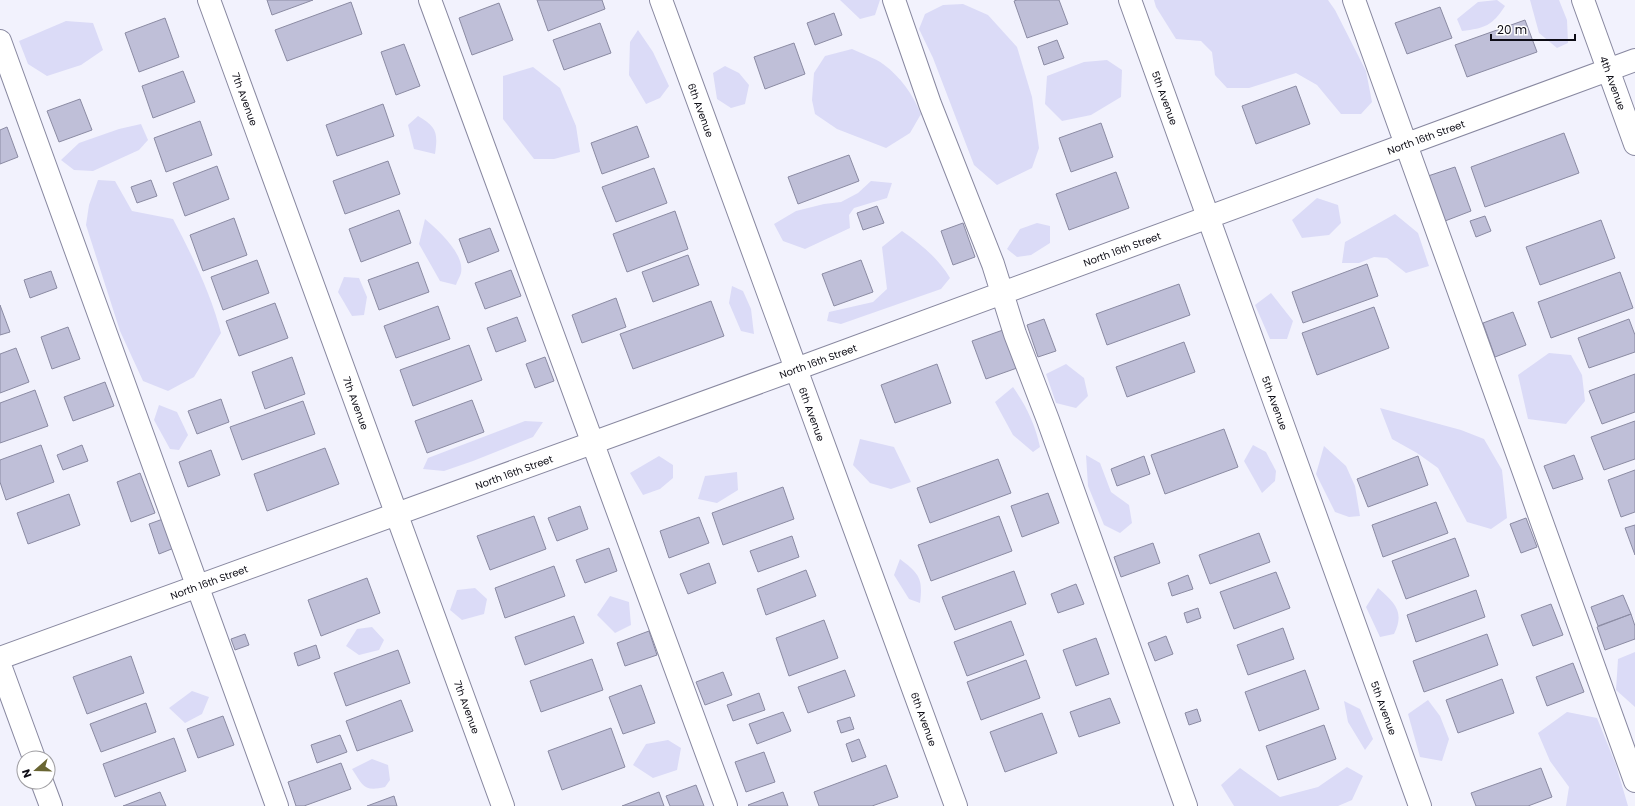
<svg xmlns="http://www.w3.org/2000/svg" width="1635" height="806" viewBox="0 0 1635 806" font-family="Poppins,sans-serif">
<rect width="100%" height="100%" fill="#f2f2fd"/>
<path fill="#dbdbf7" d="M840 0H880L875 15 860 19Z
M1154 0H1328L1335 10 1366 71 1372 102 1361 114H1341L1317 85 1296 73 1249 88H1227L1215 75 1212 52 1201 41 1176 39 1156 7Z
M1497 0 1505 6C1492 26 1485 28 1462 31L1457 19 1478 2Z
M1530 0H1559L1567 20 1568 43 1557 48 1539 33Z
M963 4 988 15 1017 47 1032 97 1039 148 1032 168 997 185 974 165 933 58 919 29 925 14 943 5Z
M66 21 93 23 103 50 81 65 47 76 28 64 19 41Z
M638 30 653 52 669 86 660 98 646 104 629 75 630 42Z
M852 49C862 54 875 58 883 64 901 77 913 95 921 114L910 133 886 148 837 129 815 114 812 100 814 73 825 56Z
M1107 60 1122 70 1121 97 1091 115 1062 121 1045 104 1047 76 1084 62Z
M725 66 739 73 749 85 745 104 731 108 717 99 713 73Z
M533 67 560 88 576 126 580 152 554 159H534L503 119V76Z
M418 116C437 127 438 133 435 154L414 149 408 125Z
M141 124 148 140 139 150 93 171 74 170 61 160 79 143 119 129Z
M98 180 115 181 132 211 173 219C192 255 211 294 221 333L194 377 168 391 143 381 120 331 86 225 89 205Z
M871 181 892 183 887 198 854 208 849 215 850 228 805 249 783 241 774 224 796 211 824 204 841 202 858 193Z
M1317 198 1338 205 1341 223 1329 235 1302 238 1292 220Z
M1395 214 1418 233 1429 266 1406 273 1387 258 1374 257 1359 263H1342L1345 242Z
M425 219C438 230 465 254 461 273 460 277 457 281 456 285L440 281 419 244Z
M1037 223 1050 226V243L1031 255 1017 257 1007 249 1020 229Z
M902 231C922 245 938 258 950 278L941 289 841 324 827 321 829 312 873 302 887 289 882 247Z
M344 277 359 278 367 297 364 315 352 316 338 292Z
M732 286 743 291 751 309 754 334 741 331 729 303Z
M1271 293 1293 321 1287 339H1270L1255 305Z
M1549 353 1571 355 1582 375 1585 401 1566 424 1528 419 1518 375Z
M1066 364 1084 378 1088 396 1076 408 1056 403 1046 374Z
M1013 387C1027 407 1035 424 1040 447L1033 452 1013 435 995 402Z
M159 405 177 412 188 435 179 450 170 449 154 420Z
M1380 408 1461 430 1484 439 1502 470 1507 518 1491 529 1467 522 1438 468 1417 453 1392 439Z
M525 421 543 422 533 437 473 461 444 471 423 469 428 458Z
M860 439 894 447 911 482 891 489 870 483 853 465Z
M1253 445 1266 452 1276 471 1275 481 1262 493 1244 461Z
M1324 446 1346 466 1355 486 1360 516 1349 517 1335 512 1316 474Z
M1086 455 1100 463 1111 492 1129 505 1132 523 1120 533 1104 525 1088 486Z
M659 456 673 465V478L660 489 643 495 630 473Z
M737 472 738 490 717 503 698 499 705 476Z
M900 559C920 574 923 579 920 603L909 599 894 575Z
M475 588 487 599 484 614 462 620 450 610 457 590Z
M1378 588C1395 603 1405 612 1394 634L1380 637 1366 607Z
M610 596 629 602 631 625 615 633 597 615Z
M372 627 384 640 379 650 359 655 346 646 357 629Z
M1635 652V707L1616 690 1618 659Z
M192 691 209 697 202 714 185 723 169 708Z
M1428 700 1440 716 1449 739 1442 761 1420 757 1408 714Z
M1344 701 1360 709 1373 739 1365 750 1348 722Z
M1567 712 1597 718 1616 765 1628 806H1566L1569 787 1550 761 1538 733Z
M668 740 681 748 677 770 653 778 633 765 646 744Z
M372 759 388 765 390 780 385 787C364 792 363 786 352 769Z
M1347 767 1363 776 1352 800 1338 806H1234L1221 785 1240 768 1280 797 1318 787Z"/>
<path fill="#bfbfd8" stroke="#8b8ba3" d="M267 0H313L272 15Z
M537 0H602L605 9 548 31Z
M1017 0H1059L1068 24 1027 38 1014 1Z
M351 2 362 34 287 61 275 30Z
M499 3 513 40 472 55 459 18Z
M1440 7 1452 38 1407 54 1395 23Z
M834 13 842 35 815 45 807 23Z
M165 18 179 57 139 72 125 33Z
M1525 20 1537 52 1467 77 1455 45Z
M600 23 611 53 564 70 553 40Z
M1057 40 1064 58 1044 65 1038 47Z
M794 43 805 74 765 89 754 57Z
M404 44 420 86 396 95 381 52Z
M183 71 195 102 153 118 142 86Z
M1296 86 1310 124 1256 144 1242 106Z
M80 99 92 130 59 142 47 111Z
M383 104 394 136 337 156 326 125Z
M200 121 212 155 166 172 154 138Z
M1101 123 1113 157 1071 172 1059 138Z
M637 126 649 157 602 174 591 143Z
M7 127 18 157 0 164V130Z
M1564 133 1579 173 1485 207 1471 167Z
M849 155 859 181 798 204 788 177Z
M388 161 400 194 345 214 333 181Z
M217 166 229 199 185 216 173 183Z
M1455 167 1471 211 1445 221 1428 176Z
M654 168 667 203 616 222 602 187Z
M1116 172 1129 208 1069 230 1056 194Z
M151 180 157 196 137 203 131 187Z
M877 206 884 223 863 230 857 213Z
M399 210 411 243 361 262 349 229Z
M675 211 688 249 627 272 613 234Z
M1485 216 1491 231 1476 237 1470 221Z
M234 218 247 255 203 271 190 235Z
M1601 220 1615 258 1540 285 1526 247Z
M963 223 975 257 953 265 941 231Z
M490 228 499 251 468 263 459 239Z
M688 255 699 285 653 302 642 272Z
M257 260 269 293 223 310 211 277Z
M861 260 873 292 834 306 822 274Z
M418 262 429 292 379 310 368 280Z
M1367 264 1378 296 1303 323 1292 292Z
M511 270 521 296 485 309 475 283Z
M51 271 57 288 30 298 24 280Z
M1620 272 1633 308 1551 338 1538 302Z
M1179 284 1190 315 1107 345 1096 314Z
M616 298 626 327 582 343 572 315Z
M711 301 724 336 633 369 620 334Z
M275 303 288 338 239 356 226 321Z
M0 305 10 332 0 335Z
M438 306 450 339 396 358 384 326Z
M1374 307 1389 348 1317 375 1302 333Z
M1513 312 1526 345 1495 357 1483 323Z
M517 317 526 341 496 352 487 328Z
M1044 319 1056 351 1038 357 1027 325Z
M1629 319 1635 335V352L1589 368 1578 338Z
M68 327 80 359 52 369 41 337Z
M1003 330 1017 368 986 379 972 341Z
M1184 342 1195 372 1127 397 1116 367Z
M469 345 482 380 413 406 400 370Z
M16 348 29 382 0 393V354Z
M292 357 305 394 265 409 252 372Z
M545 357 554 381 535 388 526 364Z
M937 364 951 403 895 423 881 385Z
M1635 374V412L1602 424 1589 391Z
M105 382 114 406 73 421 64 397Z
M35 390 48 426 0 443V403Z
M221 399 229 422 197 434 188 411Z
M472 400 484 432 427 453 415 421Z
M303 401 315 434 242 460 230 427Z
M1635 421V459L1604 470 1591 437Z
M1224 429 1238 467 1165 494 1151 455Z
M41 445 54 482 6 500 0 482V460Z
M82 445 88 461 63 470 57 455Z
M325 448 339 484 267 511 254 474Z
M211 450 220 475 188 487 179 462Z
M1574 455 1583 479 1553 489 1544 466Z
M1144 456 1150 474 1117 486 1111 469Z
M1418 456 1428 485 1368 507 1357 479Z
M998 459 1011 493 930 523 917 488Z
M1635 470V512L1621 517 1608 480Z
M140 473 155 513 131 522 117 482Z
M783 487 794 519 723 545 712 513Z
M1048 493 1059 523 1022 537 1011 506Z
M69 494 80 525 28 544 17 513Z
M1436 502 1448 533 1383 557 1372 525Z
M580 506 588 529 557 541 548 518Z
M534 516 546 549 490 570 477 536Z
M999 516 1012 551 931 581 918 545Z
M699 517 709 543 669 558 660 531Z
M1526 518 1537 547 1521 553 1510 524Z
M163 519 174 548 159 554 149 524Z
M1635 525V555L1625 528Z
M1259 533 1270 562 1210 584 1199 555Z
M792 536 799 557 758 572 750 551Z
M1455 538 1469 576 1406 599 1392 561Z
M1153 543 1160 563 1121 577 1114 557Z
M609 548 617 571 585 583 576 560Z
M709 563 716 583 688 594 680 574Z
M554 566 565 596 505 618 495 588Z
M806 570 816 596 766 615 757 589Z
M1014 571 1026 604 955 630 942 597Z
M1276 572 1290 608 1234 629 1220 592Z
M1188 575 1193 589 1172 596 1168 583Z
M367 578 380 613 321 636 308 600Z
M1076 584 1084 604 1058 613 1051 594Z
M1476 590 1485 617 1416 642 1407 615Z
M1623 595 1631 614 1598 626 1591 607Z
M1551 604 1563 635 1533 646 1521 615Z
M1198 608 1201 618 1187 623 1184 613Z
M1631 614 1635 626V639L1605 650 1597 627Z
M574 616 584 643 525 665 515 637Z
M824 620 838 658 789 676 776 638Z
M1011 621 1024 655 967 676 954 642Z
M1283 628 1294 659 1248 675 1237 645Z
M649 631 657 655 625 666 617 643Z
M245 634 249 645 235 650 231 639Z
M1487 634 1498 665 1424 692 1413 661Z
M1166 636 1173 654 1155 661 1148 643Z
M1096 638 1109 674 1076 686 1063 650Z
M316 645 320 658 298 666 294 653Z
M398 650 410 683 346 706 334 673Z
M131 656 144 693 87 714 73 677Z
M592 659 603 690 541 712 530 681Z
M1026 660 1040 698 981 720 967 682Z
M1573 663 1584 692 1547 706 1536 677Z
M845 670 855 696 808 713 798 687Z
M1305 670 1319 709 1259 731 1245 692Z
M723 672 732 695 705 705 696 682Z
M1502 679 1514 713 1458 733 1446 700Z
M641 685 655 723 623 734 609 697Z
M759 693 765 710 733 721 727 705Z
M1110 698 1120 723 1079 737 1070 712Z
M401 700 413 731 357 751 346 721Z
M146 703 156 732 101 752 90 724Z
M1197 709 1201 721 1189 725 1185 713Z
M783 712 791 731 757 744 749 724Z
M1042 713 1057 753 1005 772 990 732Z
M223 716 234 745 198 758 187 729Z
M850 717 854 729 841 733 837 721Z
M1324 725 1336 759 1278 780 1266 746Z
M611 728 625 767 562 790 548 751Z
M340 735 347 752 317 763 311 745Z
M174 738 186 771 115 797 103 764Z
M859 739 866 757 852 762 846 744Z
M764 752 775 782 746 792 735 762Z
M341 763 351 789 304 806H296L288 782Z
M886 765 898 797 872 806H819L814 792Z
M1541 768 1552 797 1528 806H1476L1471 793Z
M696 785 704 806H670L666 796Z
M160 792 166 806H123Z
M659 792 664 806H622Z
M783 792 788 806H749L748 805Z
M394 796 397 806H367Z"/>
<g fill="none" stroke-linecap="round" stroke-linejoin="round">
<g stroke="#8888a0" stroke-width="24">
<path id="minor" d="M209 0 503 806
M430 0 726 806
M661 0 956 806
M894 0 930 104 993 264 1015 334 1048 420 1186 806
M1130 0 1420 806
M1354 0 1635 781
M1583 0 1635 144
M0 41 277 806
M0 658 796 369 1635 60
M0 665 34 758
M42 782 51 806"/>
</g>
<use href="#minor" stroke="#fff" stroke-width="22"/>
</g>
<g text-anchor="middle" stroke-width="3.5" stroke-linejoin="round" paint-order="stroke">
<g font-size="10" fill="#0e0d16" stroke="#fff">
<text transform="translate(1613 83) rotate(70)" y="4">4th Avenue</text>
<text transform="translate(1165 98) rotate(70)" y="4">5th Avenue</text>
<text transform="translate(245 99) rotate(70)" y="4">7th Avenue</text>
<text transform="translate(701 110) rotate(70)" y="4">6th Avenue</text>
<text transform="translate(1426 137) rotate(-20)" y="4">North 16th Street</text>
<text transform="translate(1122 249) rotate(-20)" y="4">North 16th Street</text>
<text transform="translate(818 361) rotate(-20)" y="4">North 16th Street</text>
<text transform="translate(356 403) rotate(70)" y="4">7th Avenue</text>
<text transform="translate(1275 403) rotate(70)" y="4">5th Avenue</text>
<text transform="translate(812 414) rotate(70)" y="4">6th Avenue</text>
<text transform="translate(514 472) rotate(-20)" y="4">North 16th Street</text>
<text transform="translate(209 582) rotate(-20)" y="4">North 16th Street</text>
<text transform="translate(467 707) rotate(70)" y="4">7th Avenue</text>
<text transform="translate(1384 708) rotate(70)" y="4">5th Avenue</text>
<text transform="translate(924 719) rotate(70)" y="4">6th Avenue</text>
</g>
</g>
<g transform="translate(36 770) rotate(250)"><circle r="19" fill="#ffffff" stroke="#9f9ea2"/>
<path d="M0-3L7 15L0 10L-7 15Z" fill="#696532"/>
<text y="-6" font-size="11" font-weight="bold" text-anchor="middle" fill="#0e0d16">N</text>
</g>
<path d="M1491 34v6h84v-6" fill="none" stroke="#0e0d16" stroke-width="2"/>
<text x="1497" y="34" font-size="12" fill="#0e0d16" stroke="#ffffff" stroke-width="3" paint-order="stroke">20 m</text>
</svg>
